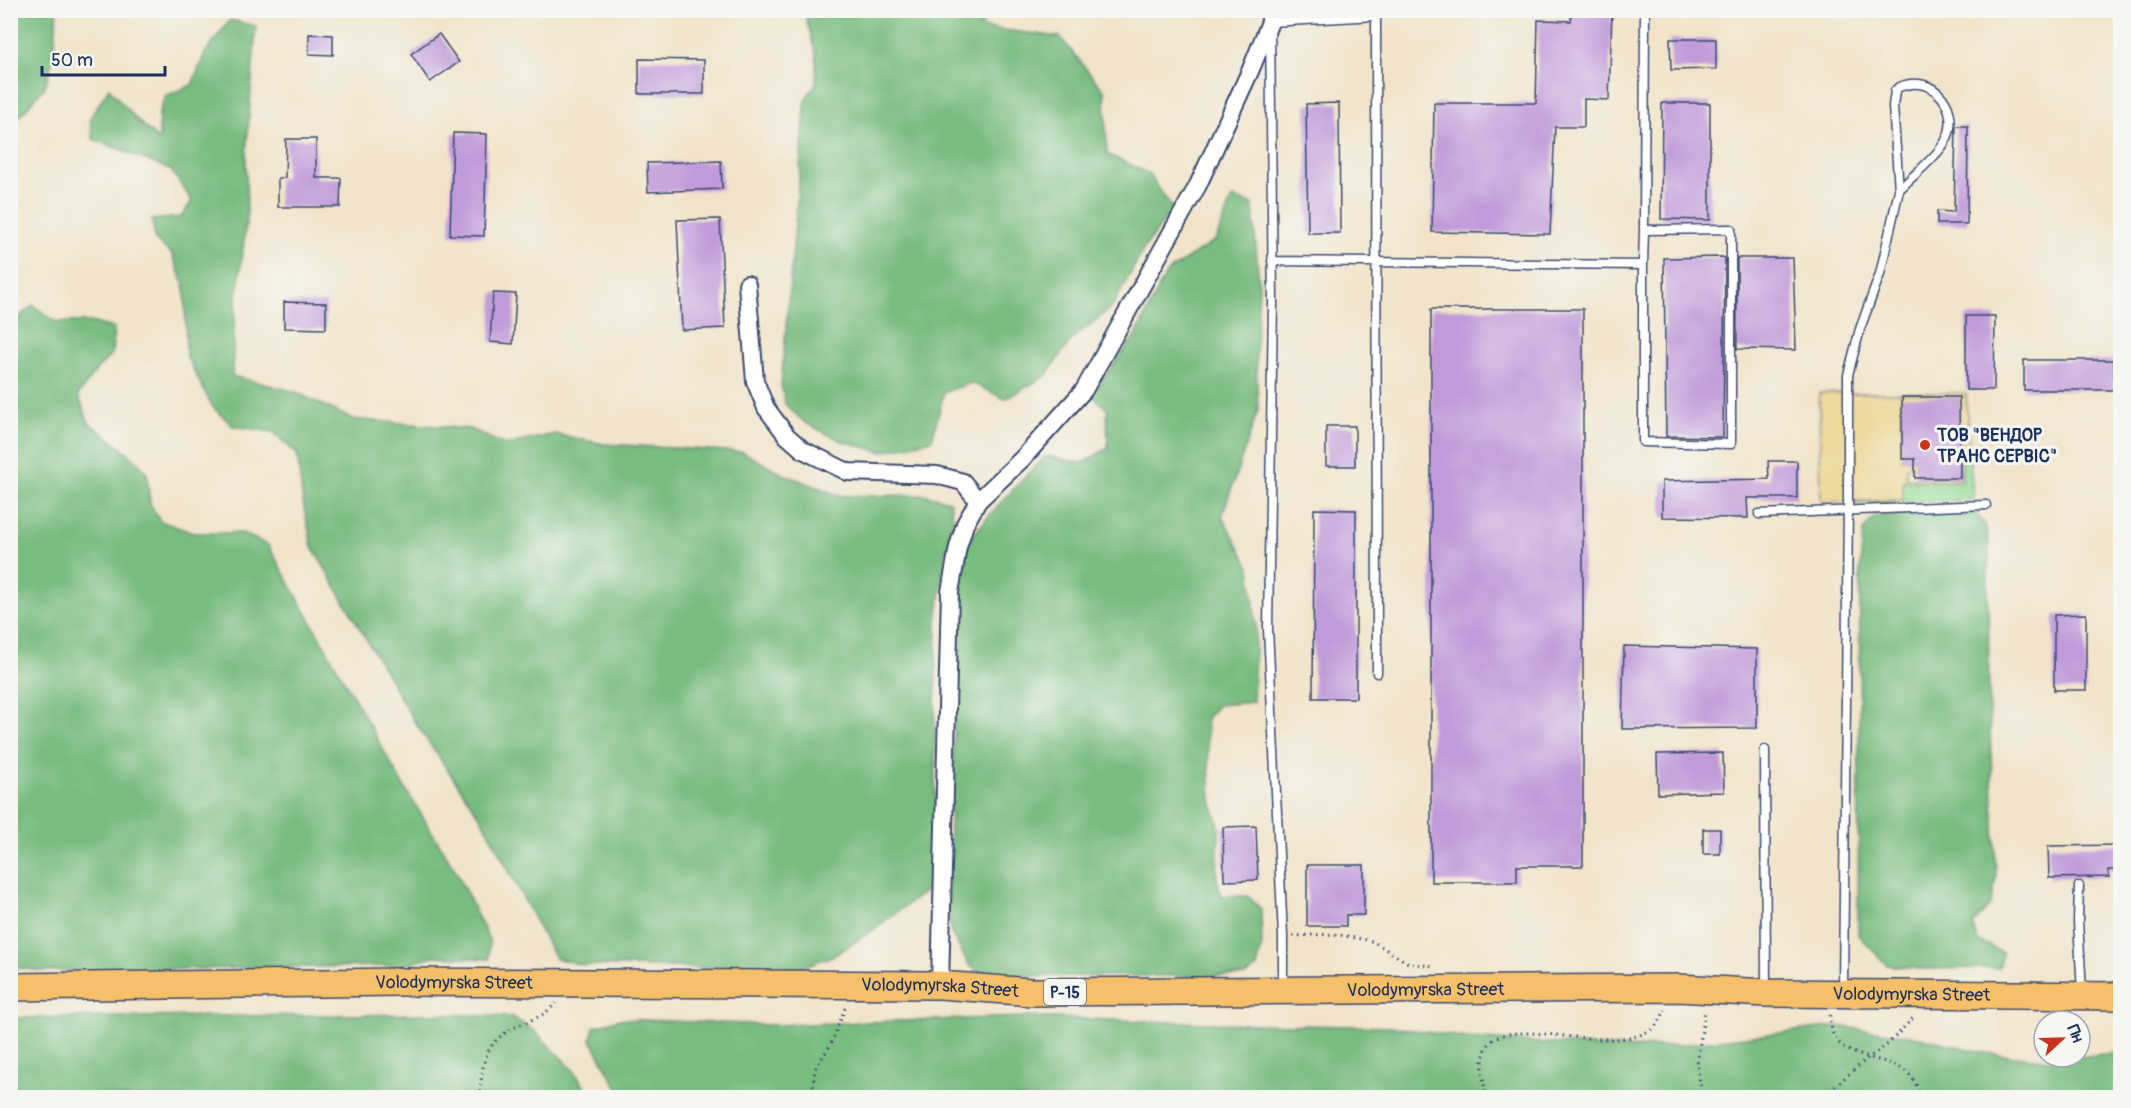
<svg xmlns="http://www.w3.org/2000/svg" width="2131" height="1108" viewBox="0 0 2131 1108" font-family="Pangolin,sans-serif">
<rect width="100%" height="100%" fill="#f6f6f2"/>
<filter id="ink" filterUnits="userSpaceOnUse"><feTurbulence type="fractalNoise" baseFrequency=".0167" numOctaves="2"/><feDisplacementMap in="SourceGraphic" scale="12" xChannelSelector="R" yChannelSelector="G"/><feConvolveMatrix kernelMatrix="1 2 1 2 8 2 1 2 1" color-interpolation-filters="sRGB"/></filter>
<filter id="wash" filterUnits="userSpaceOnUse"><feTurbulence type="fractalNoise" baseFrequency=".008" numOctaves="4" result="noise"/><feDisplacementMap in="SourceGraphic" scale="24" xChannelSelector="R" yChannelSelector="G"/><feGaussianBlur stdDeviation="1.35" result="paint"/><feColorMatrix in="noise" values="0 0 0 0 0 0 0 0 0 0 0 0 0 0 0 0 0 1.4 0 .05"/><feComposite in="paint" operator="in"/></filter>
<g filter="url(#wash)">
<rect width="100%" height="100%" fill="#f1e4ca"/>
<path fill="#95dc96" stroke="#58867a" stroke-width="1.5" d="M1967 434 1974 500 1852 504V502L1902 500V481H1962V456L1969 455Z"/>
<path fill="#78bc7f" stroke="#4a766e" stroke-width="1.5" d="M11 10 57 11 54 55 45 87 11 126Z
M804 11H995L979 27 1060 37 1105 92 1107 154 1148 173 1173 209 1145 247 1112 307 1071 340 1046 376 1005 399 972 383 944 392 932 440 882 452 842 441 805 423 785 404 781 385 806 99 816 83V55Z
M230 20 256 26 246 157 247 216 235 312 232 376 293 391 352 419 471 429 505 445 555 434 604 444 743 452 783 474 841 496 927 495 950 501 953 519 945 557 937 621 935 711 936 871 926 891 870 932 835 955 794 970 583 965 555 958 481 818 414 721 312 546 303 503 297 454 273 432 233 426 212 406 186 355 185 288 172 254 155 240 152 220 181 217 192 201 171 170 93 139 90 118 109 88 137 120 159 140V113L165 96 192 85 205 53Z
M1232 198 1253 204 1259 287 1256 352 1258 410 1222 516 1250 567 1256 625 1253 702 1218 705 1206 718 1211 800 1219 826 1217 879 1221 896H1248L1261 909 1262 944 1257 967 1246 976H988L969 965 950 931 948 877 960 584 967 543 992 512 1045 456 1083 463 1108 448 1107 409 1091 395 1136 335 1166 273 1216 240Z
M33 305 56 322H90L114 328 112 354 97 369 78 395 89 423 126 451 147 472 150 503 160 521 194 533H242L268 545 403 785 456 871 489 940V959L433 956 400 966 42 971 11 967 10 325Z
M1974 512 1985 524 1989 543 1988 577 1989 703 1996 878 1991 905 1973 924 1977 940 2003 953 1999 968 1920 969 1887 965 1858 935 1860 572 1863 531 1875 516Z
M437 1014 512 1017 536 1032 574 1071 591 1097H11V1018Z
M1025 1017 1209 1023 1393 1027 1468 1038 1625 1048 1677 1045 1837 1026 1919 1037 1986 1053 2053 1060 2120 1052V1097L623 1098 591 1040 594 1027 619 1019 773 1025Z"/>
<path fill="#eeda9e" stroke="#84847e" stroke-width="1.5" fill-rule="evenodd" d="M1819 393H1966L1969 456H1962V481H1903V500L1821 502ZM1959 397 1960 478H1906V467H1916L1915 459H1902V398Z"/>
<g id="blocks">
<path fill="#c09bda" d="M1571 10H1612L1609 100 1584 99V127H1555L1550 234 1432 232 1434 103H1536L1538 20 1571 21Z
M309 34 333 35V55L309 54Z
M439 34 459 62 430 82 411 54Z
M1670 39H1716V69L1671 70Z
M639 59 704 60V94H639Z
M1339 103 1340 233H1308L1306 104Z
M1662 103H1710V220L1661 219Z
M1956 126H1968L1967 224H1937V211L1954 212Z
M453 133 487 134 484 236 450 235Z
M286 139H316V178H341L340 207H278V178H285Z
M721 161 722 189 648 192 647 163Z
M720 219 725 328 682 330 677 220Z
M1722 257 1725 258 1723 437 1666 436 1664 258Z
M1737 258H1793L1796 350 1737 349Z
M493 293 516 294 513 344 490 342Z
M284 302 326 303V329L284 328Z
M1431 309H1583V866H1517V882H1431Z
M1966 316H1995L1994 390H1966Z
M2024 360H2114V390H2024Z
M1902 397H1959L1960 478H1915V459H1902Z
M1326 426H1355V466H1326Z
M1768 461H1797V498H1747L1748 518 1662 517V481L1769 479Z
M1314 509 1356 510V698H1313Z
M2086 614V690H2054V615Z
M1624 646 1757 649V728L1622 729Z
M1723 753 1724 792 1658 794 1657 754Z
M1256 826 1258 880 1224 881 1223 827Z
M1703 829H1720V854H1703Z
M2121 845V870H2108L2109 877 2049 878 2048 846Z
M1307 865H1364V915H1346V926H1307Z"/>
</g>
</g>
<g filter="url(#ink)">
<use href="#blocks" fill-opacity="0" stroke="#3b4a6e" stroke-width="1.5"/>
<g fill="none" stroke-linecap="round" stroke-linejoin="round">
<g stroke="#3b4a6e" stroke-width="11">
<path id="lane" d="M1272 261 1643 265V442L1731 444V229L1644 230 1645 10
M1643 265 1644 230
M1759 514 1986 505
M1377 673 1376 16 1378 10
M1765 750 1766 989
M2079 886 2078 921 2082 992
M1283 988V936L1268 629 1273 303 1270 22 1376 16
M1843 989 1848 504V375L1860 329 1880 274 1899 190 1893 106 1895 91 1899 87C1934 72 1963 111 1945 142 1936 158 1913 175 1899 190"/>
</g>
<g stroke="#3b4a6e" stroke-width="20">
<path id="street" d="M747 284 755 381 766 408 787 436 803 450 848 472 937 475 963 482 978 501
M940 985 950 592 958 547 965 524 978 501 1023 458 1084 390 1198 185 1251 69 1270 22V10"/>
</g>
<g stroke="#3b4a6e" stroke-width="30">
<g id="primary">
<path id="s1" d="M10 987 398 982 940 985 1031 992 1679 988 1766 993 2120 996"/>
</g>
</g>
<path stroke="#3b4a6e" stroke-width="3" stroke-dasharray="1.5 4.5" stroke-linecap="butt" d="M1293 936 1334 934 1372 941 1410 964 1433 966
M1830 1015C1831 1022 1831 1033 1835 1038 1858 1070 1912 1048 1920 1098
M480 1098C482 1062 484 1040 520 1025 535 1019 545 1015 556 1003
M812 1098 815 1069 831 1044 846 1006
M1486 1098C1484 1082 1478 1056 1490 1043 1515 1015 1611 1057 1652 1029 1658 1025 1662 1016 1665 1010
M1702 1098 1697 1063 1705 1010
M1821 1098 1868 1058 1886 1046 1915 1016"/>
<use href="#lane" stroke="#fff" stroke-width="8"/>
<use href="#street" stroke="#fff" stroke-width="16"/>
<use href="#primary" stroke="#f6c06b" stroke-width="27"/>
</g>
</g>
<circle fill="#c8321e" stroke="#f6f6f2" stroke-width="2" cx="1925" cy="445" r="6"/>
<g text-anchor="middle" stroke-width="6" stroke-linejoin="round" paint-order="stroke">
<rect fill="#f6f6f2" stroke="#5d6b8a" stroke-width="1.5" x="1044" y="979" width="42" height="26" rx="4.5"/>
<g font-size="16" font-weight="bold" fill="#1b2f5e">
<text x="1065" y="998">Р-15</text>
</g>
<g font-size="18" font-weight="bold" fill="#1b2f5e" stroke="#f6f6f2" text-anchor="start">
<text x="1937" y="441">ТОВ "ВЕНДОР<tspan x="1937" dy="21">ТРАНС СЕРВІС"</tspan></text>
</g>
<g font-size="18" fill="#1b2f5e" stroke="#f6f6f2">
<text dy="6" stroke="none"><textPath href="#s1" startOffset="444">Volodymyrska Street</textPath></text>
<text dy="6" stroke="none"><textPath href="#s1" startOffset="930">Volodymyrska Street</textPath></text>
<text dy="6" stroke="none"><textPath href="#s1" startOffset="1416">Volodymyrska Street</textPath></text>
<text dy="6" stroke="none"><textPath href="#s1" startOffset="1902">Volodymyrska Street</textPath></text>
</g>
</g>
<rect width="2131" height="1108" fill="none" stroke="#f6f6f2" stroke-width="36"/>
<g transform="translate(2062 1039) rotate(68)"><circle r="28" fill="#f6f6f2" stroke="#9ea6b7" stroke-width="1.5"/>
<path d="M0-4.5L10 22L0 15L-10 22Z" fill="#c8321e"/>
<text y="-9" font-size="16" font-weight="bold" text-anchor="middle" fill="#1b2f5e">Пн</text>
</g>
<path d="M42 66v9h123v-9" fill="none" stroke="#1b2f5e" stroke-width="3"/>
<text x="51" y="66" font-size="18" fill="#1b2f5e" stroke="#f6f6f2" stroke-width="4.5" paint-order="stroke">50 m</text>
</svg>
